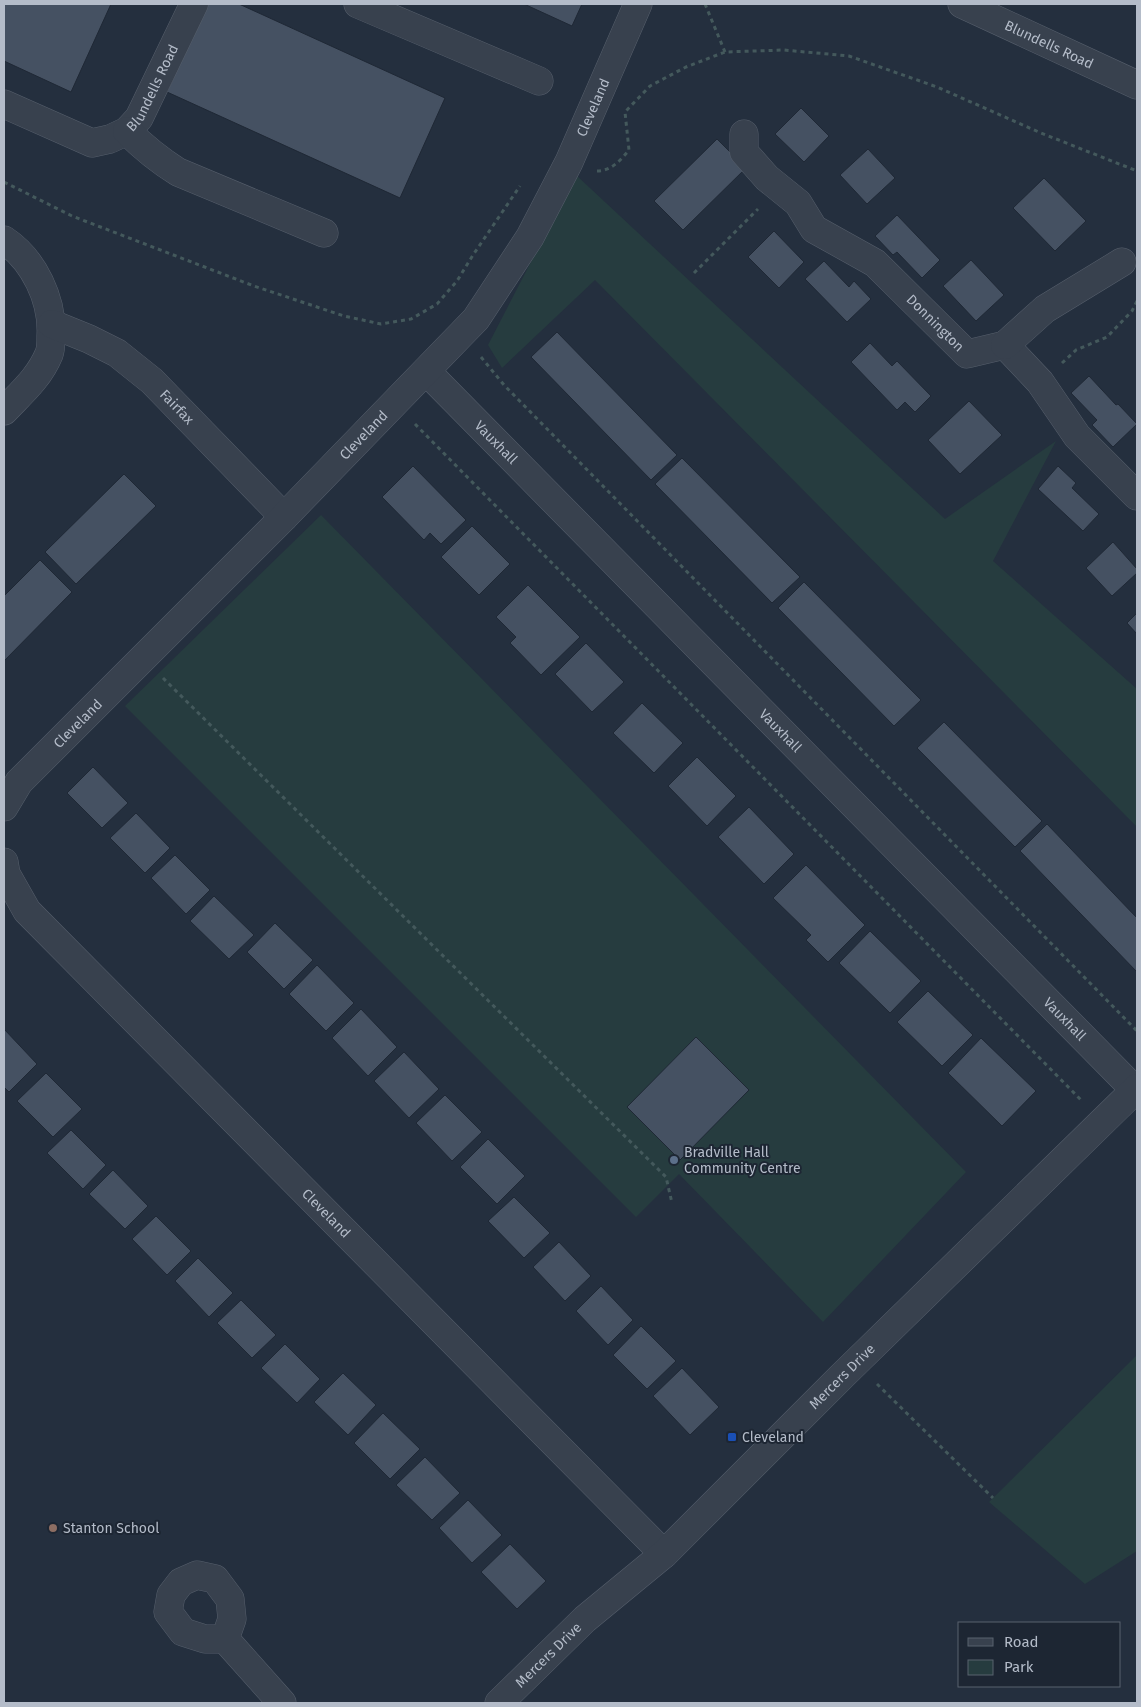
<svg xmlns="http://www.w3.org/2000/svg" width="1141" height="1707" viewBox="0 0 1141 1707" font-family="'Fira Sans',sans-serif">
<rect width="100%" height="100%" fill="#242f3e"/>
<path fill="#263c3f" d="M576 175 945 519 1056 441 993 561 1137 689V827L595 280 502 368 488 345Z
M321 515 966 1172 823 1322 679 1174 636 1217 125 706Z
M1137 1355V1551L1085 1584 989 1502Z"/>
<path fill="#455162" stroke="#1f2835" d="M4 4H111L71 92 4 61Z
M207 4H239L445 98 400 198 167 92Z
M524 4H582L572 26Z
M801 108 829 136 804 162 775 134Z
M717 139 746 168 683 230 654 201Z
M868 149 895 178 867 204 840 175Z
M1044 178 1086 221 1055 251 1013 208Z
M897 215 940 260 922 278 897 252 893 255 875 236Z
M774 231 804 262 779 288 748 257Z
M971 260 1004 295 976 321 943 286Z
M824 261 849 287 854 281 871 299 847 322 805 279Z
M557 332 677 455 651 480 531 357Z
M870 343 892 366 897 361 931 396 915 412 905 402 897 410 851 362Z
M1089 376 1116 405 1118 404 1137 424 1113 447 1092 425 1097 420 1071 393Z
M969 401 1002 435 960 474 928 440Z
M682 458 800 577 772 603 655 484Z
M413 466 466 520 441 544 430 533 424 540 382 497Z
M1058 466 1076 483 1072 488 1099 514 1083 531 1038 489Z
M124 474 156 506 76 584 45 552Z
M472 526 510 564 479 595 441 557Z
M1113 542 1137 569V573L1112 596 1086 568Z
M40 560 72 592 4 661V596Z
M804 582 921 700 894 726 778 608Z
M528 585 580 637 541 675 510 643 516 637 496 617Z
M1137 613V634L1127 623Z
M586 643 624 682 592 712 555 674Z
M642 703 683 743 654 773 613 733Z
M944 722 1042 821 1015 847 917 748Z
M697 757 736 796 707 826 668 786Z
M93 767 128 803 102 828 67 793Z
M749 807 794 854 764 884 718 837Z
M136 813 170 848 145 873 110 838Z
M1047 824 1137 918V972L1020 851Z
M175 855 210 890 186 914 151 878Z
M806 865 865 925 828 962 806 940 811 935 773 898Z
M214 896 254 935 229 959 190 921Z
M275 923 313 960 284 989 247 952Z
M870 931 921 981 890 1013 839 963Z
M317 965 354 1003 326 1031 289 994Z
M928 991 973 1035 942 1066 897 1022Z
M361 1009 397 1047 368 1076 332 1038Z
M4 1029 37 1064 9 1092 4 1087Z
M696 1037 749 1090 680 1160 627 1107Z
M981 1038 1036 1091 1002 1126 948 1073Z
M404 1052 439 1089 409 1118 374 1081Z
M46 1073 82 1109 53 1137 17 1101Z
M445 1095 482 1132 452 1161 416 1123Z
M71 1130 106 1165 83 1189 47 1153Z
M488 1139 525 1176 497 1204 460 1167Z
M113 1170 148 1206 125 1229 89 1194Z
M514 1197 550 1233 524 1258 488 1221Z
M156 1216 191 1251 167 1275 132 1239Z
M559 1242 591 1276 565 1301 533 1267Z
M198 1258 233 1293 209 1317 175 1281Z
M601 1286 633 1320 608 1345 576 1311Z
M241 1300 276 1335 252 1358 217 1323Z
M641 1326 676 1361 647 1389 613 1355Z
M285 1344 320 1379 297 1403 261 1368Z
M682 1368 719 1407 690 1435 653 1396Z
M343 1373 376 1405 348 1435 314 1402Z
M383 1413 420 1449 390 1479 354 1443Z
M425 1457 460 1493 432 1520 396 1485Z
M468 1500 502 1535 472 1563 439 1528Z
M510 1544 546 1581 517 1609 481 1572Z"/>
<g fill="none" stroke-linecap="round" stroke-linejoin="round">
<g stroke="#565f6c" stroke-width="29">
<g id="minor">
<path d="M358 4 539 81"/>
<path id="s1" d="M962 4 1137 85"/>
<path id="s2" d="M4 104 92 143 110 139 127 131 139 118 194 4"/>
<path d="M127 131C143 147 159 160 178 172L324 233"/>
<path id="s3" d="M744 134V152L767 178 798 203 814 229 875 263 967 354 1005 345 1040 382 1077 436 1137 496"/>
<path d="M4 240C34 260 53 300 51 336 51 342 51 349 49 354 39 378 21 393 4 411"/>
<path id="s4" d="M52 324 89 339 117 353 152 381 284 517"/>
<path d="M1005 345 1045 309 1122 262"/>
<path id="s5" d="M426 371 1135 1090"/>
<path id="s6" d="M4 807 19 782 284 517 476 319 530 237 569 162 638 4"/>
<path id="s7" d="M4 862 6 874 27 911 664 1554"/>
<path d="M225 1639 232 1619 230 1599 215 1579 197 1575 181 1582 171 1595 168 1612 183 1632 205 1639H225L282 1703"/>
<path id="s8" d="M499 1703 585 1619 664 1554 842 1376 1137 1088"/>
</g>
</g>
<path stroke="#44595c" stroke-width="3" stroke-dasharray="4 4" stroke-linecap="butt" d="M705 4 725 52
M597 171C611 171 621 160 629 150L625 112 650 86 686 67 725 52 784 50 849 56 937 87 1041 133 1137 171
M4 182 72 216 254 286 344 316 381 324 411 319 437 304 457 281 473 255 520 186
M694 273 758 209
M481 357 504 385 1137 1031
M1062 363 1076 350 1107 337 1132 311 1137 301
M415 424 1081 1100
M163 678 666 1177 672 1203
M877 1384 993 1498"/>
<use href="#minor" stroke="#38414e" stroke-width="28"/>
</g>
<circle fill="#5c6f8a" stroke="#1d2633" stroke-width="2" cx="674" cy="1160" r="5"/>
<rect fill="#1a4fb4" stroke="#1d2633" stroke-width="2" x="727" y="1432" width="10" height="10" rx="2.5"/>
<circle fill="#8d6e63" stroke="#1d2633" stroke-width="2" cx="53" cy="1528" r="5"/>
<g text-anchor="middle" stroke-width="4" stroke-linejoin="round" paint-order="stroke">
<g font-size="14" fill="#b4bcc9" stroke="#1d2633">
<text dy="5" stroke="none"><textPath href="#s1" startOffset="96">Blundells Road</textPath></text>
<text dy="5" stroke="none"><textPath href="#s2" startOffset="184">Blundells Road</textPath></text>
<text dy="5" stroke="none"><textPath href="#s6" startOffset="922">Cleveland</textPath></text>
<text dy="5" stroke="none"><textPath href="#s3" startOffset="278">Donnington</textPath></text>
<text dy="5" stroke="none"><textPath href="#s4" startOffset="152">Fairfax</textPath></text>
<text dy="5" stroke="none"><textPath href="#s6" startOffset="518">Cleveland</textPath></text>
<text dy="5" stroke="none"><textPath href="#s5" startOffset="100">Vauxhall</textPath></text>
<text dy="5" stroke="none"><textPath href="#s6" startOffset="112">Cleveland</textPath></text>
<text dy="5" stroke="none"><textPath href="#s5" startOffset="505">Vauxhall</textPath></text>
<text dy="5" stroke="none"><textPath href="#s5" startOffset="910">Vauxhall</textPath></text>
<text dy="5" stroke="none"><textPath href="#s7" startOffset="480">Cleveland</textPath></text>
<text dy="5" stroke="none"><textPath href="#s8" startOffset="474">Mercers Drive</textPath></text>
<text dy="5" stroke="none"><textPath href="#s8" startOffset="69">Mercers Drive</textPath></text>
</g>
<g font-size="14" fill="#b4bcc9" stroke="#1d2633" text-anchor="start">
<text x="684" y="1157">Bradville Hall<tspan x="684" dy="16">Community Centre</tspan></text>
<text x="742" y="1442">Cleveland</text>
<text x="63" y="1533">Stanton School</text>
</g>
</g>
<rect width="1141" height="1707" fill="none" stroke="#b4bcc9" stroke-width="10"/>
<rect x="958" y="1622" width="162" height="65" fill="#1d2633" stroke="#59626f"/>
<rect x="968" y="1638" width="25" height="8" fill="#38414e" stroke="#59626f"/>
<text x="1004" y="1647" font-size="15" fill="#b4bcc9">Road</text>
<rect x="968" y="1660" width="25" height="15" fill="#263c3f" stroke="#59626f"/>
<text x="1004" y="1672" font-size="15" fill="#b4bcc9">Park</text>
</svg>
